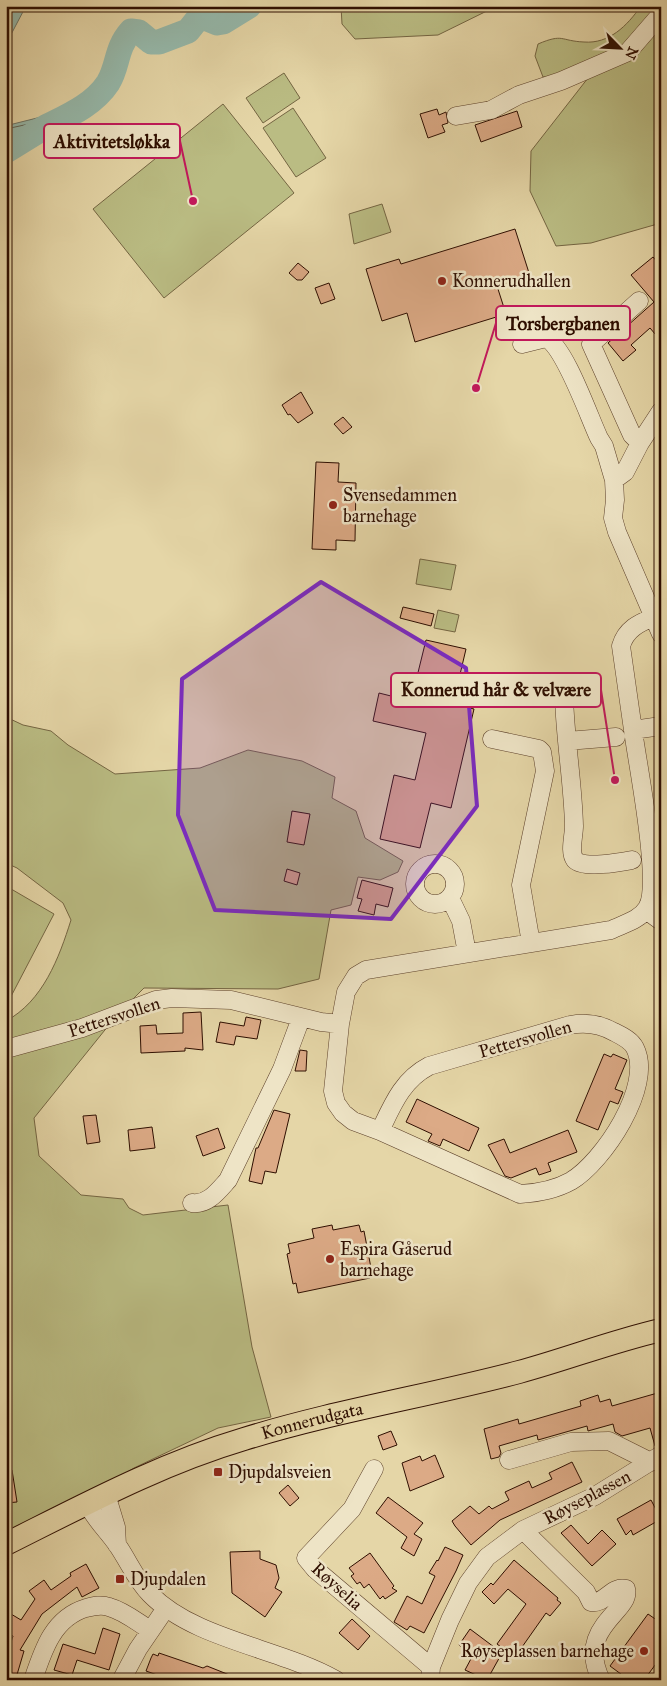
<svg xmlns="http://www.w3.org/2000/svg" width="667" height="1686" viewBox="0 0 667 1686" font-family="'IM FELL Great Primer',serif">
<rect width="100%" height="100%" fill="#e5d6a7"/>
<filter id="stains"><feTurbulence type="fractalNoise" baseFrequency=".004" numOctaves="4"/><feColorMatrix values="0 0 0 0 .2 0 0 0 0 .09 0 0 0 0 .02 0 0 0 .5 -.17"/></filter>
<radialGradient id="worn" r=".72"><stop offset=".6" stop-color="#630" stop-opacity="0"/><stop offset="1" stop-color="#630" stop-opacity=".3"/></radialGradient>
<path fill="#babc83" stroke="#746542" d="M341 6H497L438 35 355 39 342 24Z
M641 6H661V223L591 243 556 246 530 191 531 151 588 78 543 77 535 56 538 44C564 33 560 41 584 42 609 44 627 26 641 6Z
M284 73 300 98 263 123 246 98Z
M223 104 294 193 164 298 93 209Z
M293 108 326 158 296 177 263 128Z
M382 204 391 232 354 244 349 214Z
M420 559 456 565 451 590 416 584Z
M438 610 459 615 455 632 434 628Z
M6 717 23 725 51 731 68 745 115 774 200 768 248 750 302 761 335 777 332 798 356 811 365 838 403 861 398 872 380 880 358 877 351 905 331 910 319 979 278 989 144 988 117 1015 34 1118 39 1156 81 1195 123 1199 129 1208 143 1215 228 1205 252 1347 271 1417 218 1428 134 1468 6 1545V1021C43 1001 59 958 71 920L63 903 17 868 6 863Z
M6 886 54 914 6 1006Z"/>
<path fill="#96b9ab" stroke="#6c7567" d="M10 6H26L6 44V15Z
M73 109 75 117 6 165V122L9 125Z"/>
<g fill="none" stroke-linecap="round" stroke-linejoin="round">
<path stroke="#626456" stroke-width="1" d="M6 129 56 118 59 121 6 159
M6 135 25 132 28 135 6 151"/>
<path stroke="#96b9ab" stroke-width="25" d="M6 151C18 144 30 136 42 129 65 117 93 106 108 83 119 65 115 49 131 31L139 32 151 42H159L188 31 200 16 217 23 223 22 249 6"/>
</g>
<path fill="#dcaa86" stroke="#2e0e00" d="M437 109 439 115 446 112 448 123 442 125 445 132 428 138 420 114Z
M517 111 522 127 481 142 475 125Z
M515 229 530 276 497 286 506 314 415 342 407 313 382 321 366 269 399 259 401 264Z
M653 257 661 266V341L650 328 631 345 636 350 623 361 608 343 654 302 631 275Z
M298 263 309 272 302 280H297L289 273Z
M329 283 335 299 321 304 315 288Z
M301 392 313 413 298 423 290 414 288 415 282 405Z
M343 417 352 427 343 434 334 424Z
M316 462 339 463 338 482 356 483 355 541 336 540V550L312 549Z
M403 607 434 614 431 626 400 618Z
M426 640 466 649 453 704 474 709 451 808 431 803 420 848 380 839 394 775 415 780 426 733 373 721 379 693 411 701Z
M292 811 310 814 304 845 287 842Z
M287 869 300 873 297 885 284 881Z
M362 880 393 888 388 907 376 904 374 915 358 911 362 899 357 898Z
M201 1012 203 1050 185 1048V1051L141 1053 140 1026 156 1025 157 1034 183 1033V1013Z
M246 1017 261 1020 257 1039 236 1036 234 1045 216 1042 220 1022 244 1026Z
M300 1050 307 1051 306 1071H295Z
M604 1054 611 1057 613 1054 627 1060 615 1089 623 1092 618 1104 610 1101 598 1130 576 1121Z
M417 1099 479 1128 469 1151 443 1139 440 1146 428 1141 432 1134 406 1122Z
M274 1110 290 1114 276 1173 265 1171 262 1184 249 1181 256 1148H258Z
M96 1115 100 1142 87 1144 83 1116Z
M152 1127 155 1148 130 1151 128 1130Z
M218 1128 225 1148 203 1156 196 1136Z
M568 1130 577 1152 548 1163 551 1171 539 1175 536 1168 511 1178 505 1176 488 1145 504 1139 510 1153Z
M332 1225 333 1230 359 1225 361 1232 364 1231 371 1268 368 1269 370 1278 298 1293 296 1283 293 1284 287 1254 290 1253 288 1244 314 1238 312 1229Z
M661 1392V1444L655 1446 650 1428 622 1436 615 1432 613 1424 588 1431 587 1426 538 1440 537 1435 499 1446 501 1453 499 1457 491 1459 484 1429 518 1419 519 1424 581 1406 580 1401 598 1395 600 1402 610 1399 612 1406Z
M391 1431 397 1445 383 1450 378 1436Z
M435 1455 444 1477 410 1491 402 1463 420 1456 422 1461Z
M572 1462 582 1482 500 1520 471 1545 455 1526 452 1521 470 1506 479 1514 489 1506 492 1509 509 1500 505 1492 529 1481 532 1488 552 1479 549 1473Z
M12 1470 17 1502 6 1503V1471Z
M288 1485 299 1498 290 1506 279 1493Z
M388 1497 423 1523 414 1534 422 1539 414 1556 401 1548 407 1537 376 1513Z
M651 1500 661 1519 633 1535 631 1530 626 1535 617 1519Z
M571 1525 588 1544 602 1530 616 1544 592 1566 561 1533Z
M445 1547 463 1555 456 1571 424 1633 410 1626 407 1630 394 1622 407 1596 422 1604 435 1576 429 1573 437 1560 438 1561Z
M260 1551V1559L276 1565 279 1578 275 1588 282 1592 265 1617 232 1593 230 1552Z
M370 1553 394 1586 392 1588 397 1591 385 1599 383 1596 380 1599 369 1584 364 1588 360 1582 357 1584 351 1576 354 1574 349 1568Z
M514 1560 558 1598 557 1600 561 1603 550 1616 546 1613 515 1657 497 1644 526 1604 508 1589 494 1604 482 1592 491 1583 493 1585Z
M86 1564 99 1588 82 1597 77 1587 42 1614 20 1650 24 1651 16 1678 6 1675V1658L13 1636 6 1632V1611L21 1620 35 1599 29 1591 44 1580 51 1590 71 1576 70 1573Z
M648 1614 661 1623V1657L644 1680H629L610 1666Z
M352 1619 370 1636 358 1650 339 1633Z
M103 1628 120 1634 109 1670 77 1660 72 1675 54 1670 63 1644 95 1654Z
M470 1629 502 1653 487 1680 465 1670 473 1655 459 1645Z
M159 1653 203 1668 207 1666 242 1680H181L171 1676 170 1680H159L160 1676 146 1671 151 1658 153 1654 158 1656Z"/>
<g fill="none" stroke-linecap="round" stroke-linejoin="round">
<g stroke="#5c402a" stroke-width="19">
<path id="minor" d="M456 116 491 110 519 95 561 81 628 52 661 14
M639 301 591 344 632 435 640 443
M522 344 546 338C565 347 589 417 599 438L604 446 614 480 615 500 613 518 617 532 661 634
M614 480 625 472 640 443 661 411
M564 696C565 739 573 783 574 826 574 836 569 852 575 860 583 869 621 862 632 860
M633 730 621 646C626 629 639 623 654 617
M492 739 539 749 542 752 545 771 521 885 531 943
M567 741 616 737
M415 884a20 20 0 1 1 40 0a20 20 0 1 1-40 0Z
M450 898 461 921 467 953
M646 910 661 921
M6 1049 82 1028 156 1000 172 998 231 1000 321 1022 340 1024
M380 1131C392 1106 402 1080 429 1066L570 1025C586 1022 600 1024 614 1032 622 1036 631 1040 635 1048 654 1086 603 1162 571 1181 555 1190 538 1193 520 1194L380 1131 353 1121 343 1113 336 1103 333 1091 340 1024 346 992 356 976 366 970 611 930C623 924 640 920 647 908 662 885 637 762 633 730L661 726
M192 1203C208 1205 218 1191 228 1180L282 1069 301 1018
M509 1460 571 1442 609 1441 651 1462
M374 1469 352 1509 306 1558 315 1569 431 1667
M106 1494 116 1527 117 1545
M87 1503C95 1520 108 1531 118 1546 129 1562 136 1580 150 1594 195 1640 280 1648 336 1680
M523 1530 586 1592 591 1602C604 1605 612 1585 626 1589 632 1612 575 1626 601 1680
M122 1679 138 1649 166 1608
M33 1680C43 1650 53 1618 86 1608 94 1606 101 1604 109 1607 124 1611 137 1622 150 1630
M430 1680 431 1667 450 1620 468 1583 487 1557 523 1530 595 1496 661 1455"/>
</g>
<g stroke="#2e0e00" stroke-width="24">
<g id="major">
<path id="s1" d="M6 1544C84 1505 160 1464 244 1439 334 1411 428 1396 519 1372 567 1359 613 1341 661 1330"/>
</g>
</g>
<use href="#minor" stroke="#eee4c6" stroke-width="18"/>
<use href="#major" stroke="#e5d6a7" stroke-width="22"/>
</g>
<path fill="#7b2cbf" fill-opacity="0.2" stroke="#7b2cbf" stroke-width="4" stroke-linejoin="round" d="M321 582 466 668 477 806 391 919 215 910 178 815 182 679Z"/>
<g fill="#8f2418" stroke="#eee4c6" stroke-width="2">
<circle cx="442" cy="281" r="5"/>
<circle cx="333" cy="505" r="5"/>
<circle cx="330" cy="1259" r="5"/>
<rect x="213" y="1467" width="10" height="10" rx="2.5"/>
<rect x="115" y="1574" width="10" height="10" rx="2.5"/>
<circle cx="644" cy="1651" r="5"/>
</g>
<g text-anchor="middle" stroke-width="5" stroke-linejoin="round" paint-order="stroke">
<g font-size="18" fill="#2e0e00" stroke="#eee4c6" text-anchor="start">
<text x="452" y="287">Konnerudhallen</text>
<text x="343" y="501">Svensedammen<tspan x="343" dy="21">barnehage</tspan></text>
<text x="340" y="1255">Espira Gåserud<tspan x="340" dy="21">barnehage</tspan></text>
<text x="228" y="1478">Djupdalsveien</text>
<text x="130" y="1585">Djupdalen</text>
<text x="634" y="1657" text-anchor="end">Røyseplassen barnehage</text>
</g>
<g font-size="18" fill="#2e0e00" stroke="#eee4c6">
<text transform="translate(114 1017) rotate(-18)" y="6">Pettersvollen</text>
<text transform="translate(525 1039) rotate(-16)" y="6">Pettersvollen</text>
<text dy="6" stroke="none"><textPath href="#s1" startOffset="331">Konnerudgata</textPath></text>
<text transform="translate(587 1497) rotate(-28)" y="6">Røyseplassen</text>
<text transform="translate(337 1586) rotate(42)" y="6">Røyselia</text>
</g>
</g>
<path fill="none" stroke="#c2185b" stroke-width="2" d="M193 201L180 141M476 388L496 323M615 780L601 690"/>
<g fill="#c2185b" stroke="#eee4c6" stroke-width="2">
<circle cx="193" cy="201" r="5"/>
<circle cx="476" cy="388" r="5"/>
<circle cx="615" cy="780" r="5"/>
</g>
<g fill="#eee4c6" stroke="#c2185b" stroke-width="2">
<rect x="44" y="124" width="136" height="34" rx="5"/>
<rect x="496" y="306" width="134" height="34" rx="5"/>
<rect x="391" y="673" width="210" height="34" rx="5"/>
</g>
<g font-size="19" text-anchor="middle" font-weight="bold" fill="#2e0e00">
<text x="112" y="148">Aktivitetsløkka</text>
<text x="563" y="330">Torsbergbanen</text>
<text x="496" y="696">Konnerud hår &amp; velvære</text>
</g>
<rect width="667" height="1686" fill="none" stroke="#e5d6a7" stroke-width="25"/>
<rect x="8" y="8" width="652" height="1671" fill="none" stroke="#2e0e00" stroke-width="2.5"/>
<rect x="12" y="12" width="642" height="1661" fill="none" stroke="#2e0e00"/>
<g transform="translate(620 48) rotate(114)" stroke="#eee4c6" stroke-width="4" paint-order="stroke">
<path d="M0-4L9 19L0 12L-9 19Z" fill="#2e0e00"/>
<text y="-8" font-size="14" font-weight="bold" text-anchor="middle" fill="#2e0e00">N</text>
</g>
<rect width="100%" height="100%" filter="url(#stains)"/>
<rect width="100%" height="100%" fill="url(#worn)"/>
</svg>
